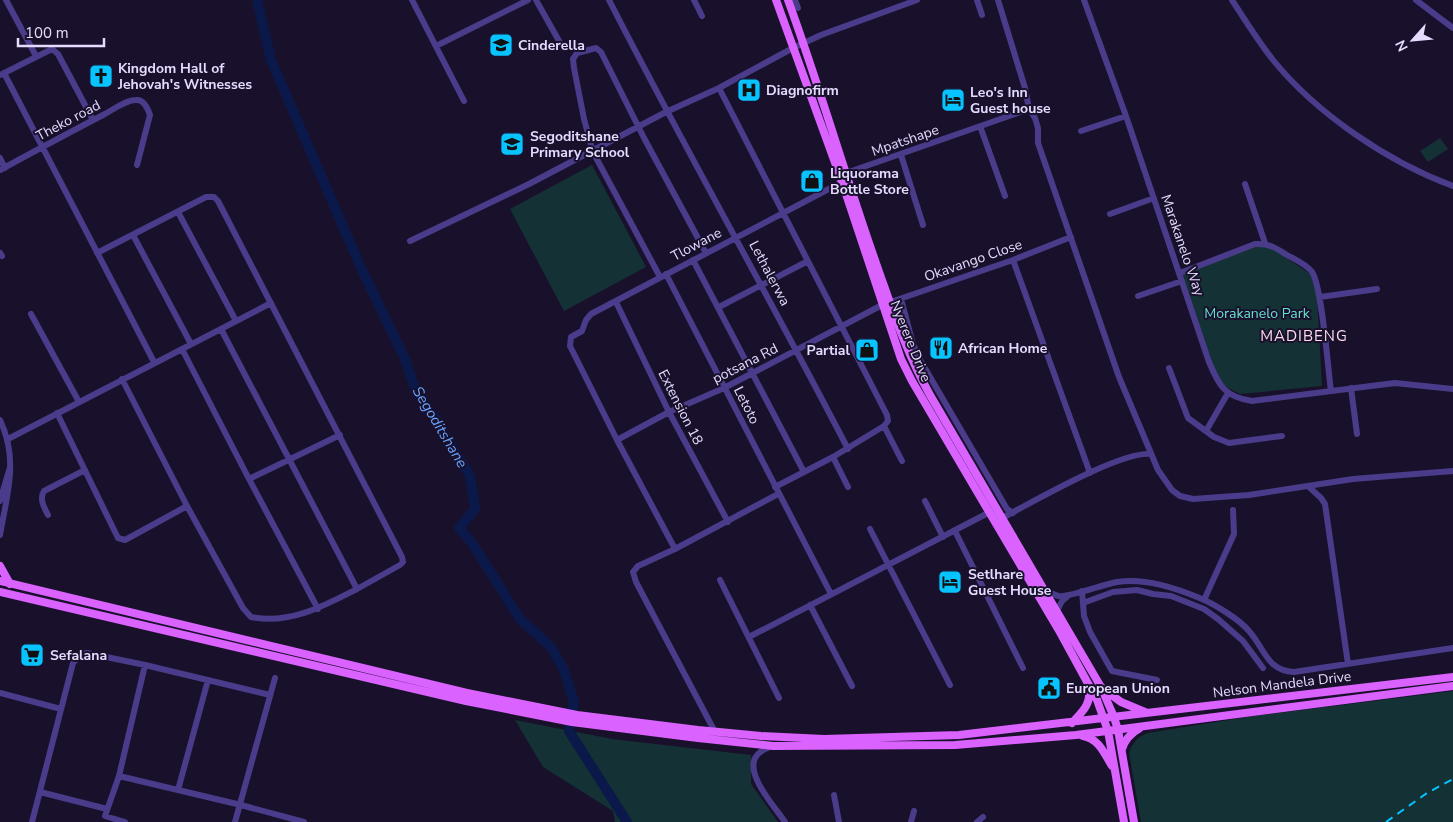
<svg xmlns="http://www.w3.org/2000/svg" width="1453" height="822" viewBox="0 0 1453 822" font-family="'Nunito Sans',sans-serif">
<rect width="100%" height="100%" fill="#19112b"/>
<path fill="#143135" d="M1440 138 1448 149 1428 162 1420 151Z
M592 165 646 267 564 311 510 209Z
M1265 243 1316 278 1322 386 1240 394 1226 387 1217 380 1180 273Z
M1453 691V822H1141L1129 753C1133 742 1137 737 1148 733L1247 717Z
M515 720 612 739 751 755V784L778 822H615L613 811 543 767Z"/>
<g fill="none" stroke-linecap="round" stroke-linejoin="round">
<path stroke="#0b194a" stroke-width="10" d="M257 0 271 60 361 268 405 359 416 392 434 416 470 476 475 509 459 528 472 543 520 619 551 647 564 670 574 702 569 731 627 822"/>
<path stroke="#4a3c8a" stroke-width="6" d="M6 0 36 56
M412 0 464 101
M536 0 563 48
M609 0C686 151 770 298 848 449
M694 0 702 16
M795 0 798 8
M977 0 982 15
M998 0 1025 88 1029 109 1035 118 1038 128V143L1119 377 1158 470 1172 490 1180 496 1193 499 1249 495 1353 479 1453 471
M1084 0 1126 116 1209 362C1219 386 1225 397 1252 401L1395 383 1453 389
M1232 0C1245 20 1258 41 1273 60 1317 114 1388 162 1453 186
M1416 0 1453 28
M436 46 528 0
M4 73 154 362
M0 75 52 49 58 54 93 120
M719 88 887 415 888 421 884 426 833 457 775 487
M980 126 1005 196
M1081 131 1126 116
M901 155 923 225
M0 158 5 168
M0 170C35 151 70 132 105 114 114 109 126 100 136 100 144 99 148 109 150 115L137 165
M846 173 1029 109
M1245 184 1265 243
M178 212 236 321
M1110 214 1154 198
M133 235 191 344
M410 241 529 184 666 112 719 88 793 48 821 35 917 0
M0 253 2 256
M97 253 206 197H214L218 201 402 557 403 562 400 565 357 589 221 329
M693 260 804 472
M1013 260 1090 473
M1180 273 1255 244C1269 243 1276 248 1287 255 1296 260 1306 264 1312 272 1322 286 1328 370 1331 391
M666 274 831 594
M660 277 593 152 584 119 574 68 573 59 577 53 596 48 601 52 644 138 706 253
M1138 296 1182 281
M1320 297 1377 289
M901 299 913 344 919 358 1007 509 1013 513
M616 302 669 412 728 522
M719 307 808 261
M31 314 79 402
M182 349 249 479 318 609
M1169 368 1188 418 1214 437 1229 443 1282 436
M1351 388 1357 434
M57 413 118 538 125 540 187 506 122 379
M0 420C19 460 7 494 0 535
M884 426 902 461
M1206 431 1228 393
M8 439 271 303
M617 440 669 412 724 388 882 305 1013 260 1071 237
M833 457 848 487
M249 479 340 435
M1309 487 1321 498 1325 504 1348 664
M0 501 10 467
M925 501 943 537
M187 506 243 608 251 617C289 625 324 606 357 589
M48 515C44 507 39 499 44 491L85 470
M1002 518C1033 502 1120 451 1151 454
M870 529 950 685
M955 531 1023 668
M675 549 617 440 570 346 571 337 582 331 586 320 591 314 842 182
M720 580 779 698
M1045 590C1049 592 1054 595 1059 596 1068 598 1104 584 1117 582 1146 578 1176 588 1202 599 1216 605 1240 620 1249 631 1265 649 1267 671 1294 672L1453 648
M1082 591 1084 616 1090 632 1112 671 1157 680
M1204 600 1234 534 1233 510
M1083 603 1113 592 1137 590 1153 594 1171 596 1204 609 1218 619 1243 641 1263 668
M810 605 852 686
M1057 611 1062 601 1067 597
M749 637 990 512
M0 693 61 709
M715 732 636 582 633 572 638 566 675 549 778 494
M772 746C767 748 762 750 758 754 741 771 776 808 785 822
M119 776 241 805 304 822
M178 790 208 680
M40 792 107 809
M834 795 839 822
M32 822 73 663 80 655 87 653 145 665 270 695
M125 822 105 816 119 776 145 665
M235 822 275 678
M911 822 914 811
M977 822 983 817"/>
<path stroke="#da62ff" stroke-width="8" d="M776 0 842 182 901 359 912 381 1061 634 1097 700 1108 731 1124 822
M788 0C820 88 846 178 877 266 893 311 906 352 930 395L1101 687 1114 717 1118 730 1134 822
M0 566 10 584
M0 581 467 693 577 715 698 730 761 736 824 739 959 735 1453 677
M0 592 466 701 572 722 698 738 773 746 955 745 1076 735 1453 686
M1101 687 1121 702 1145 712
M1072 723C1082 712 1091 705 1089 689
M1083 736C1099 739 1104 753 1112 766
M1122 749C1125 739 1131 733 1140 728"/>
<path stroke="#07c3ff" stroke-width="2" stroke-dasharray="8 6" stroke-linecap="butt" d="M1386 822 1427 793 1453 779"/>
</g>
<defs>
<g id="school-square" transform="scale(1.25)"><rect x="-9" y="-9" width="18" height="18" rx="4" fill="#07c3ff" stroke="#19112b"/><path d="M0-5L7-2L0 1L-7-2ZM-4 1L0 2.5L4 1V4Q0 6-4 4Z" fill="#111"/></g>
<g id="church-square" transform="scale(1.25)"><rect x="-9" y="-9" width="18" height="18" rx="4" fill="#07c3ff" stroke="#19112b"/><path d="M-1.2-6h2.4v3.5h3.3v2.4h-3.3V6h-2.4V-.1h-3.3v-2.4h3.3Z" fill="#111"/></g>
<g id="hospital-square" transform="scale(1.25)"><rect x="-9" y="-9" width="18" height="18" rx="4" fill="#07c3ff" stroke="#19112b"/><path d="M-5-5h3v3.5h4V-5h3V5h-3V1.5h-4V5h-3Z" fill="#111"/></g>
<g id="hotel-square" transform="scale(1.25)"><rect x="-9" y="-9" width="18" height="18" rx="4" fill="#07c3ff" stroke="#19112b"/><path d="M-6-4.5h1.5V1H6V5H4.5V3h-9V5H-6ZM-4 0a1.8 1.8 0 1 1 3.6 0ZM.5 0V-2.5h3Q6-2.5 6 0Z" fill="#111"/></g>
<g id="shop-square" transform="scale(1.25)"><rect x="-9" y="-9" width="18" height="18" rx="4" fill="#07c3ff" stroke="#19112b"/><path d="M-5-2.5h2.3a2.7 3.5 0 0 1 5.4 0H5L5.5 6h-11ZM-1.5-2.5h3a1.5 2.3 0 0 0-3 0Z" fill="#111"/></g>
<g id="restaurant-square" transform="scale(1.25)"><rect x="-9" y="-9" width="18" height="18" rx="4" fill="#07c3ff" stroke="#19112b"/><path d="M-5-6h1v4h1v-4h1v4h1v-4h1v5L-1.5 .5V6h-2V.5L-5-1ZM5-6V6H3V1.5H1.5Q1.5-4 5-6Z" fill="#111"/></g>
<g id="supermarket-square" transform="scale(1.25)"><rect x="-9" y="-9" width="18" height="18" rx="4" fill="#07c3ff" stroke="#19112b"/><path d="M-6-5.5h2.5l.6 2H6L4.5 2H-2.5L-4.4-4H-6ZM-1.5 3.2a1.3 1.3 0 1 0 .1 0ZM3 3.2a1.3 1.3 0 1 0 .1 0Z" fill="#111"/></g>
<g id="civic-square" transform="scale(1.25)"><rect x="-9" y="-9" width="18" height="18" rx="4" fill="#07c3ff" stroke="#19112b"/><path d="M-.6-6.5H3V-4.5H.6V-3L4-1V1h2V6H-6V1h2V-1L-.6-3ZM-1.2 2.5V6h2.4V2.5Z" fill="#111"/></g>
</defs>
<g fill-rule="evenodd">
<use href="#school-square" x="501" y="45"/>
<use href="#church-square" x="101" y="76"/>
<use href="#hospital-square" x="749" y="90"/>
<use href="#hotel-square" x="953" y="100"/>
<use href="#school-square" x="512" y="144"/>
<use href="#shop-square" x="812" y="181"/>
<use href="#restaurant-square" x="941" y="348"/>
<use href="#shop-square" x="867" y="350"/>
<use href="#hotel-square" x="950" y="582"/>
<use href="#supermarket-square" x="32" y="655"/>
<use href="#civic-square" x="1049" y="688"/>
</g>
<g text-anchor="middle" stroke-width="4" stroke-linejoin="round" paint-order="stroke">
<g font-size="14" font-weight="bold" fill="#e4dbff" stroke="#19112b" text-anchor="start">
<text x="518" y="50">Cinderella</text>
<text x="118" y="73">Kingdom Hall of<tspan x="118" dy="16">Jehovah's Witnesses</tspan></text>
<text x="766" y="95">Diagnofirm</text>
<text x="970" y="97">Leo's Inn<tspan x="970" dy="16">Guest house</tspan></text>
<text x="530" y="141">Segoditshane<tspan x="530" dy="16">Primary School</tspan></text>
<text x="830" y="178">Liquorama<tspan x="830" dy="16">Bottle Store</tspan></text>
<text x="958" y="353">African Home</text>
<text x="850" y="355" text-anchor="end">Partial</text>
<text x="968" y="579">Setlhare<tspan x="968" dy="16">Guest House</tspan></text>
<text x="50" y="660">Sefalana</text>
<text x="1066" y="693">European Union</text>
</g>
<g font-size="14" fill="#e4dbff" stroke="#19112b">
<text transform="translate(68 120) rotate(-28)" y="5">Theko road</text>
<text transform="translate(905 140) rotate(-19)" y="5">Mpatshape</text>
<text transform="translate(696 244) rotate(-28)" y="5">Tlowane</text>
<text transform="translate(1183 245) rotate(71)" y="5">Marakanelo Way</text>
<text transform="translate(973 260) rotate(-19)" y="5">Okavango Close</text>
<text transform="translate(770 273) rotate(62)" y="5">Lethalerwa</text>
<text transform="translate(911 341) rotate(68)" y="5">Nyerere Drive</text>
<text transform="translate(745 363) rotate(-27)" y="5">potsana Rd</text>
<text transform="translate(747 405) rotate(63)" y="5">Letoto</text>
<text transform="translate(681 407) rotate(63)" y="5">Extension 18</text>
<text transform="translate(1282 684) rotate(-7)" y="5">Nelson Mandela Drive</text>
</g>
<g font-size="14" fill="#65e1d3" stroke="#19112b">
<text x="1257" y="318">Morakanelo Park</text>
</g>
<g font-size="15" letter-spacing="1" fill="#fde" stroke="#19112b">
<text x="1304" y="341">MADIBENG</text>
</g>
<g font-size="15" font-style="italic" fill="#69a4ff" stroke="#19112b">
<text transform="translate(440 427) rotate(59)" y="5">Segoditshane</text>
</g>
</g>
<g transform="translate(1413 40) rotate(243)" stroke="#19112b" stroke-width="4" paint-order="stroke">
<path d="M0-4L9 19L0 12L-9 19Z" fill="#e4dbff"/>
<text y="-8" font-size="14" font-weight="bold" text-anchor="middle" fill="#e4dbff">N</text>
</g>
<path d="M18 38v8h86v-8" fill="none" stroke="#e4dbff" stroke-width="2.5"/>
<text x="25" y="38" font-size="15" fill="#e4dbff" stroke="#19112b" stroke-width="4" paint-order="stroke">100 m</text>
</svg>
